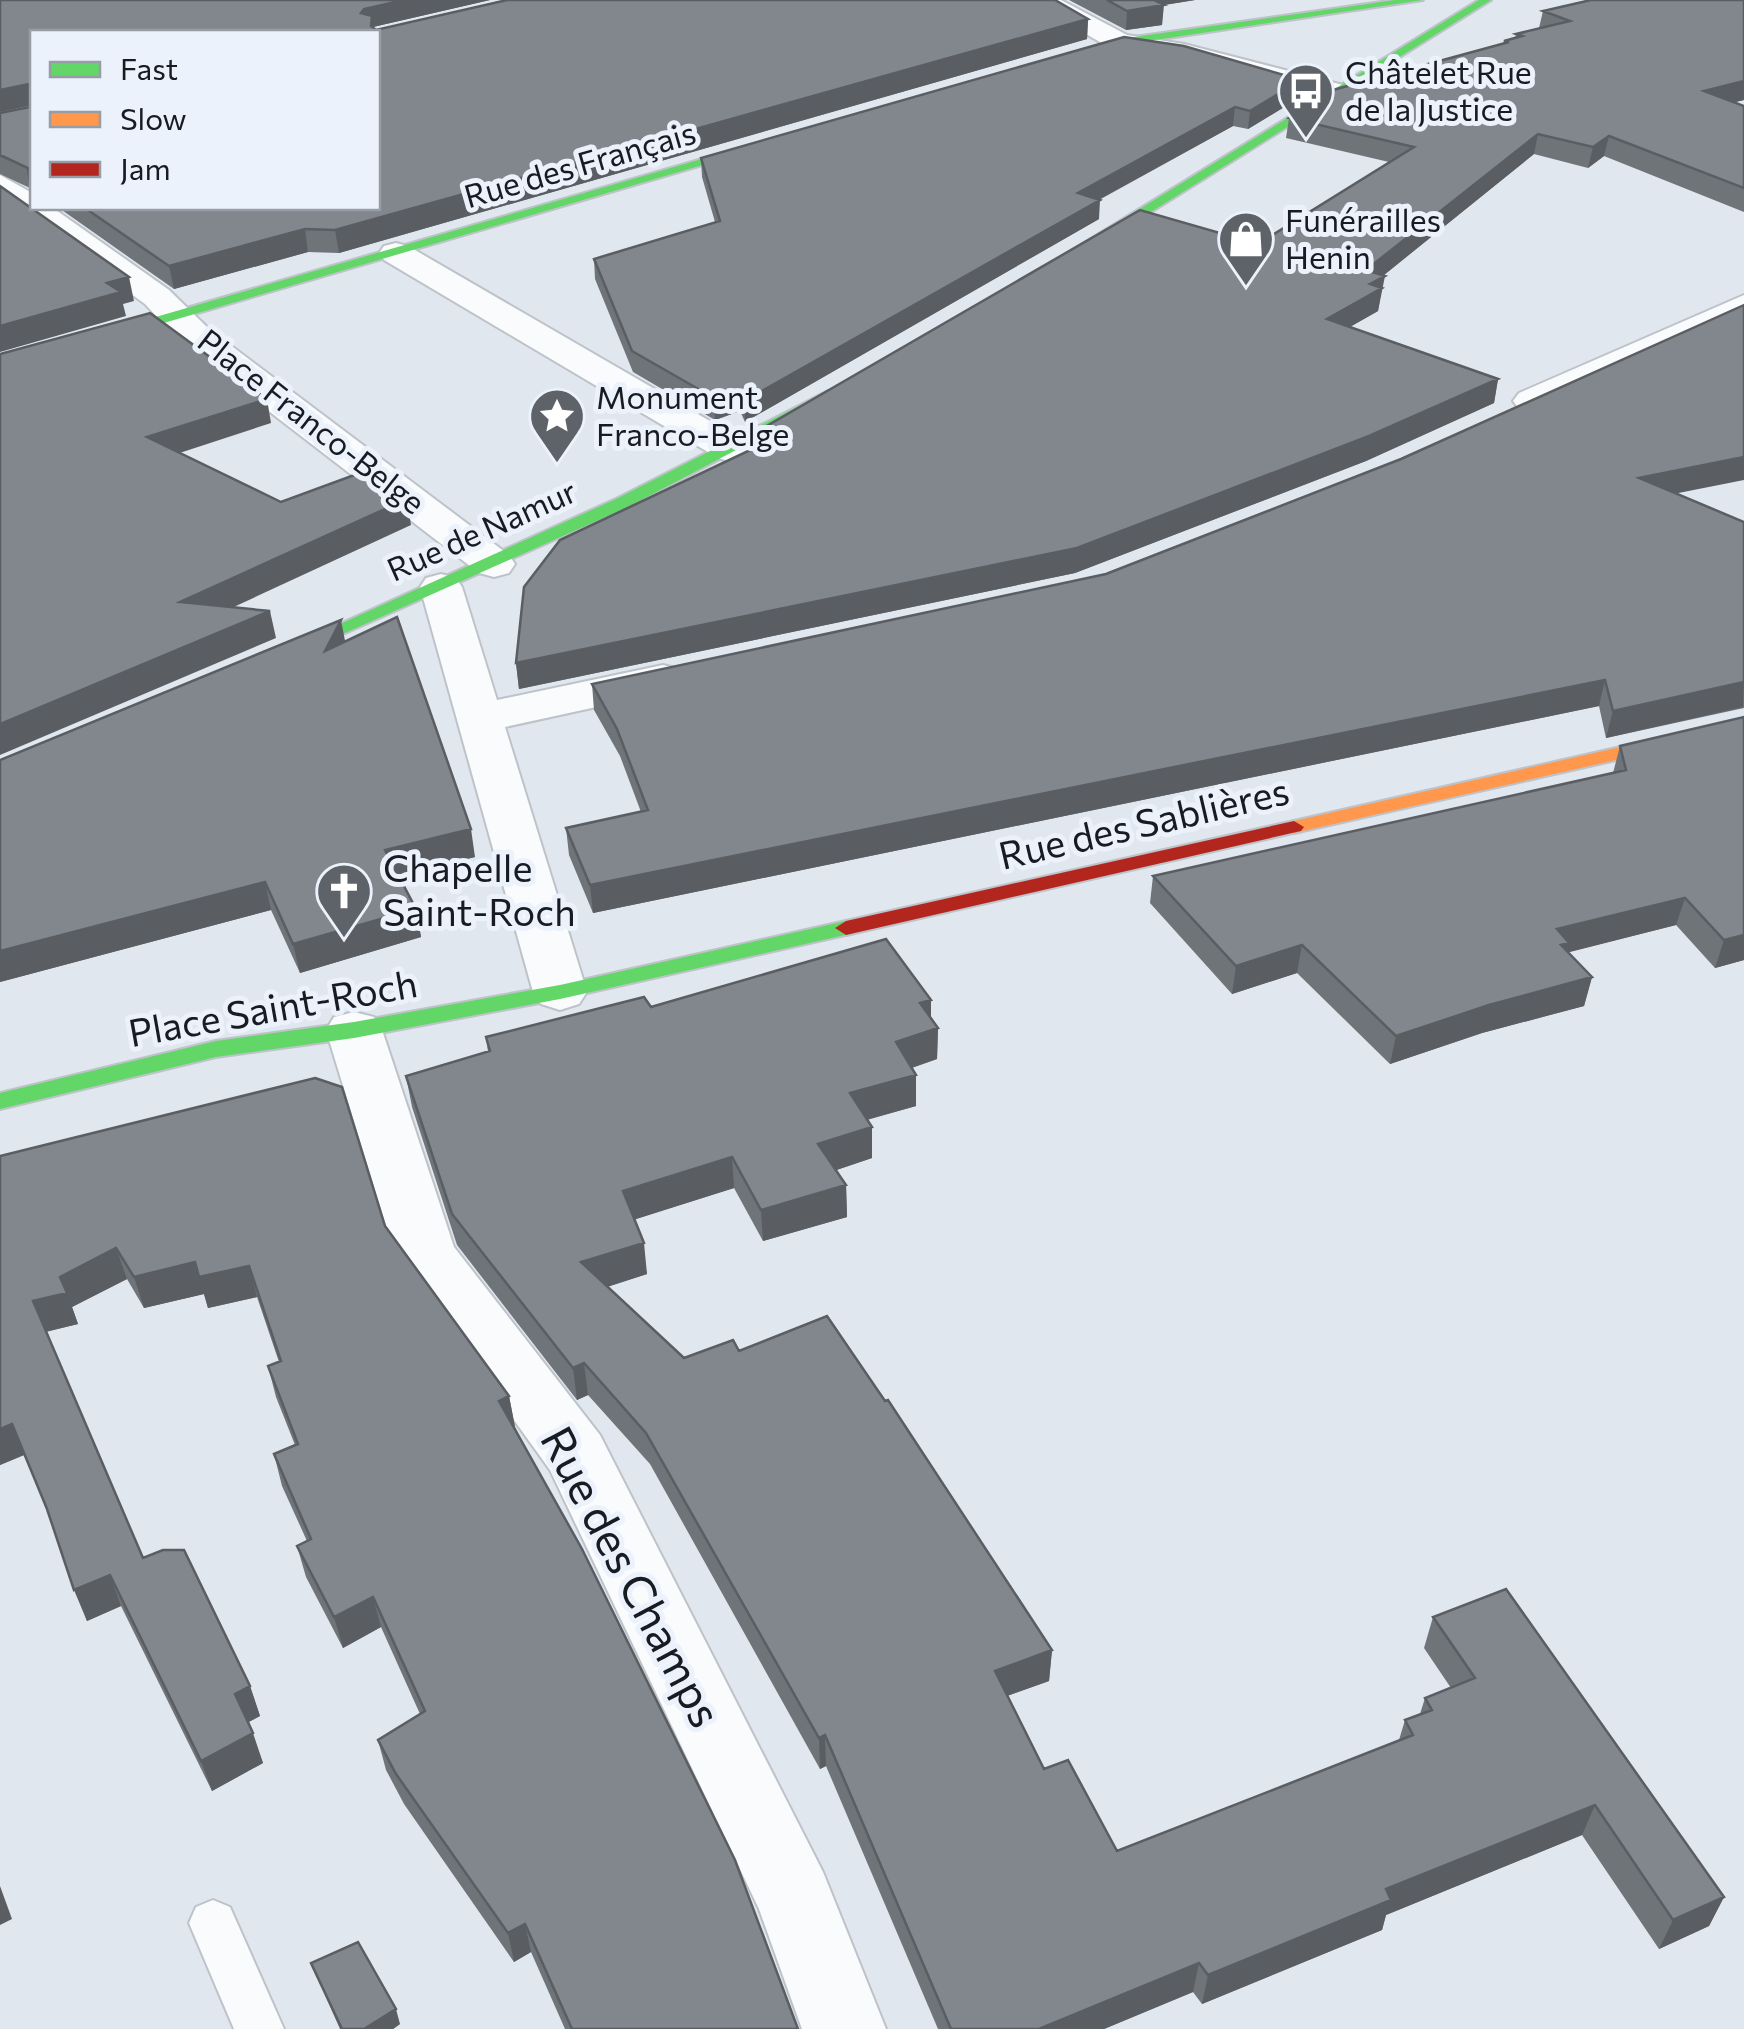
<svg xmlns="http://www.w3.org/2000/svg" width="1744" height="2029" viewBox="0 0 1744 2029" font-family="Commissioner,sans-serif">
<rect width="100%" height="100%" fill="#e0e7ef"/>
<g fill="none" stroke-linecap="round" stroke-linejoin="round">
<g stroke="#bec3c9" stroke-width="4">
<path id="lane" d="M213 1900 230 1907 284 2029H234L189 1923 196 1907Z"/>
</g>
<g stroke="#bec3c9" stroke-width="4">
<path id="street" d="M1028 0H1061L1127 35 1184 44 1347 86 1351 92 1347 98 1337 101 1183 60 1110 48Z
M0 175 32 193V208H53L169 290 209 329 509 555 515 564 509 573 494 577 479 573 183 345 145 304 0 199Z
M396 243 408 246 746 442 751 450 746 458 732 462 718 458 384 260 379 253 384 246Z
M1744 295V318L1545 409 1532 412 1519 409 1513 401 1519 393Z
M441 574 456 578 462 587 497 700 663 665 679 669 686 679 679 689 505 727 587 992 579 1004 560 1010 541 1004 533 992 420 587 426 578Z
M354 1012 374 1017 382 1030 454 1247 600 1435 823 1872 886 2029H802L759 1909 550 1470 395 1255 326 1030 334 1017Z"/>
</g>
<g stroke="#bec3c9" stroke-width="4">
<path id="fast" d="M1395 0H1423L1121 45 1069 60 1063 57 1120 39Z
M1479 0H1491L1085 253 1073 250Z
M771 139 781 142 0 371V362Z
M828 391 836 396 833 399 630 506 280 662 274 663 265 658 618 498Z
M846 921 854 923 857 928 854 933 560 999 354 1038 216 1057 0 1109V1093L216 1041 354 1022 560 985Z"/>
</g>
<g stroke="#bec3c9" stroke-width="4">
<path id="slow" d="M1744 719V731L1294 833 1284 827 1294 821Z"/>
</g>
<g stroke="#bec3c9" stroke-width="4">
<path id="jam" d="M1294 821 1304 827 1301 831 846 935 835 928 846 921Z"/>
</g>
<use href="#lane" fill="#fafbfd" fill-rule="evenodd"/>
<use href="#street" fill="#fafbfd" fill-rule="evenodd"/>
<use href="#fast" fill="#63d668" fill-rule="evenodd"/>
<use href="#slow" fill="#ff974d" fill-rule="evenodd"/>
<use href="#jam" fill="#b3261e" fill-rule="evenodd"/>
</g>
<path fill="#6f7479" d="M0 0H490L373 27 376 30 507 0H1055L1088 19 1087 39 339 253 308 252 174 289 59 208H378V32H32V191V189L0 174V113L30 107V106L0 112Z
M1069 0H1195L1163 5 1162 25 1126 30Z
M1744 0V100L1735 102 1744 106V212L1604 156 1588 168 1534 154 1384 275 1378 311 1350 327 1498 379 1494 403 1366 461 1075 573 519 689 516 663 762 444V440L765 438V427L1258 244 1389 162 1286 138 1289 118 1503 44 1504 41 1515 38 1516 34 1539 28 1543 11Z
M1299 98 1248 129 1233 126 1099 200V219L745 422 740 411 715 420 633 372 595 279 594 259 715 222 702 177 701 158Z
M1401 459 1676 494 1744 522V708L1606 738 1599 706 593 913 569 855 566 828 641 812 620 756 594 710 592 684 1106 574Z
M345 641 475 857 399 876 416 909 421 937 300 973 271 910 0 982Z
M1620 746 1744 960 1715 968 1676 925 1568 952 1592 977 1584 1006 1482 1033 1390 1064 1297 973 1232 994 1150 903 1153 876 1613 773Z
M651 1007 931 1019 938 1028 937 1059 912 1068 916 1106 867 1120 872 1158 836 1170 846 1185 847 1217 763 1241 734 1188 635 1219 647 1274 607 1287 684 1358 739 1351 1052 1650 1049 1681 1007 1696 1044 1769 1117 1851 1399 1740 1405 1720 1420 1714 1425 1698 1451 1688 1424 1648 1433 1617 1724 1897 1709 1926 1659 1949 1582 1835 1386 1915 1382 1930 1202 2004 1193 1992 1104 2029H938L826 1766 820 1769 650 1464 588 1395 577 1400 457 1245 412 1107 406 1076 488 1052 486 1037Z
M0 1156 385 1226 509 1396 515 1427 798 2029H565L531 1952 514 1962 404 1804 386 1770 378 1740 420 1714 381 1627 343 1648 306 1577 297 1546 307 1541 282 1486 274 1454 295 1445 276 1397 268 1366 279 1362 257 1297 208 1308 204 1294 144 1308 127 1279 72 1307 78 1324 46 1332 143 1558 250 1686 260 1716 248 1722 263 1763 212 1791 121 1606 87 1621 49 1515 24 1455 0 1465Z
M311 1963 400 2024 393 2029H340Z"/>
<path fill="#5a5e63" d="M404 0H490L373 27 361 13 364 9Z
M1135 0H1195L1140 9 1164 5 1162 25 1126 30 1127 11Z
M1088 19 1087 39 339 253 335 230Z
M1301 80 1299 98 1248 129 1250 111Z
M1744 81V100L1699 111 1704 91Z
M29 84 32 105 0 112V90Z
M1235 107 1233 126 1076 212 1078 193Z
M1538 134 1534 154 1379 279 1385 276 1378 311 1323 342 1327 319 1366 270Z
M1609 136 1604 156 1588 168 1593 147Z
M1100 200 1099 219 745 422 744 401Z
M305 229 308 252 174 289 169 266Z
M129 277 134 301 123 304 126 316 0 352V326L107 283Z
M1498 379 1494 403 1366 461 1075 573 519 689 516 663Z
M739 389 740 411 715 420 714 398Z
M267 399 271 423 152 462 147 437Z
M1744 457V480L1633 502 1639 478Z
M407 499 411 525 186 629 180 602Z
M270 611 276 638 0 755V724Z
M341 620 346 646 325 651Z
M1605 680 1599 706 593 913 590 885Z
M1744 682 1743 707 1606 738 1613 711Z
M471 829 475 857 390 878 385 850Z
M265 882 271 910 0 982V951Z
M1685 898 1676 925 1566 953 1561 971 1557 929Z
M416 909 421 937 300 973 293 944Z
M1744 935V960L1715 968 1724 940Z
M1302 945 1297 973 1232 994 1236 966Z
M1592 977 1584 1006 1482 1033 1390 1064 1396 1036 1489 1005Z
M931 1000V1031L938 1028 937 1059 896 1073V1042L920 1003Z
M916 1075V1106L851 1124 850 1093Z
M872 1127V1158L819 1176 818 1144Z
M732 1157 734 1188 627 1222 623 1191Z
M846 1185 847 1217 763 1241 761 1210Z
M644 1243 647 1274 585 1294 581 1262Z
M116 1248 127 1279 72 1307 78 1324 44 1332 33 1301 60 1277Z
M195 1262 249 1266 257 1297 208 1308 204 1294 144 1308 134 1277Z
M584 1363 588 1395 577 1400 573 1368Z
M509 1396 515 1427 499 1401Z
M12 1424 24 1455 0 1465V1429Z
M110 1575 121 1606 87 1621 74 1590Z
M373 1597 381 1627 343 1648 334 1617Z
M1052 1650 1049 1681 993 1701 995 1671Z
M250 1686 260 1716 245 1724 235 1694Z
M253 1733 263 1763 212 1791 201 1761Z
M825 1735 826 1766 820 1769 819 1738Z
M1595 1805 1582 1835 1386 1915 1382 1930 1202 2004 1208 1975 1386 1889Z
M0 1886 12 1919 0 1925Z
M1724 1897 1709 1926 1659 1949 1673 1920Z
M525 1924 531 1952 514 1962 508 1933Z
M1199 1963 1193 1992 1104 2029H1039Z
M396 2009 400 2024 393 2029H364Z"/>
<path fill="#81878d" stroke="#5a5e63" stroke-width="2.5" d="M0 0H404L364 9 361 13 372 16 371 26 376 30 507 0H1055L1088 19 335 230 305 229 169 266 85 208H378V32H32V182H30L28 168 0 155V113L30 107 29 84 0 90Z
M1107 0H1154L1164 5 1127 11Z
M1591 0H1744V81L1704 91 1744 106V188L1609 136 1593 147 1538 134 1366 270 1385 276 1370 284 1382 288 1327 319 1498 379 1369 436 1077 548 516 663 524 587 560 540 763 444 762 440 775 433 765 427 1140 210 1258 244 1414 147 1289 118 1333 90 1509 42 1504 41 1522 36 1516 34 1570 21 1543 11Z
M1124 37 1184 46 1301 80 1250 111 1235 107 1078 193 1100 200 744 401 739 389 714 398 632 351 594 259 720 221 701 158Z
M0 186 129 277 107 283 121 292 0 326Z
M1744 305V457L1639 478 1744 522V682L1613 711 1605 680 590 885 566 828 648 810 617 729 592 684 1106 574 1401 459Z
M150 313 267 399 147 437 281 502 368 470 407 499 180 602 270 611 0 724V354Z
M397 617 471 829 385 850 416 909 293 944 265 882 0 951V760L341 620 325 651Z
M1744 717V935L1724 940 1685 898 1557 929 1569 943 1561 945 1592 977 1489 1005 1396 1036 1302 945 1236 966 1153 876 1626 770 1620 746Z
M886 939 931 1000 920 1003 938 1028 896 1042 916 1075 850 1093 872 1127 818 1144 846 1185 761 1210 732 1157 623 1191 644 1243 581 1262 684 1358 733 1340 739 1351 827 1316 885 1401 888 1400 1052 1650 995 1671 1044 1769 1068 1760 1117 1851 1413 1735 1405 1720 1432 1710 1425 1698 1475 1678 1433 1617 1506 1589 1724 1897 1673 1920 1595 1805 1386 1889 1391 1900 1208 1975 1199 1963 1039 2029H951L825 1735 819 1738 646 1433 584 1363 573 1368 452 1214 406 1076 490 1051 486 1037 644 997 651 1007Z
M315 1078 342 1087 385 1226 509 1396 499 1401 582 1549 735 1860 798 2029H572L525 1924 508 1933 396 1774 378 1740 425 1711 373 1597 334 1617 297 1546 311 1539 274 1454 298 1444 268 1366 281 1361 249 1266 199 1277 195 1262 134 1277 116 1248 60 1277 67 1293 33 1301 143 1558 163 1550H184L250 1686 235 1694 253 1733 201 1761 110 1575 74 1590 47 1509 12 1424 0 1429V1156Z
M358 1942 396 2009 364 2029H342L311 1963Z"/>
<defs>
<g id="bus-pin" transform="scale(2.875)"><path d="M0 17L-7.5 6A9.5 9.5 0 1 1 7.5 6Z" fill="#5e636a" stroke="#ebf2fc"/><path d="M-5-6H5V4H4V6H2V4H-2V6H-4V4H-5ZM-3.5-4V0h7V-4ZM-3.5 1.2v1.5H-2V1.2ZM2 1.2v1.5H3.5V1.2Z" fill="#fff"/></g>
<g id="shop-pin" transform="scale(2.875)"><path d="M0 17L-7.5 6A9.5 9.5 0 1 1 7.5 6Z" fill="#5e636a" stroke="#ebf2fc"/><path d="M-5-2.5h2.3a2.7 3.5 0 0 1 5.4 0H5L5.5 6h-11ZM-1.5-2.5h3a1.5 2.3 0 0 0-3 0Z" fill="#fff"/></g>
<g id="sight-pin" transform="scale(2.875)"><path d="M0 17L-7.5 6A9.5 9.5 0 1 1 7.5 6Z" fill="#5e636a" stroke="#ebf2fc"/><path d="M0-6L1.8-2.2L6-1.7L2.9 1.2L3.7 5.4L0 3.3L-3.7 5.4L-2.9 1.2L-6-1.7L-1.8-2.2Z" fill="#fff"/></g>
<g id="church-pin" transform="scale(2.875)"><path d="M0 17L-7.5 6A9.5 9.5 0 1 1 7.5 6Z" fill="#5e636a" stroke="#ebf2fc"/><path d="M-1.2-6h2.4v3.5h3.3v2.4h-3.3V6h-2.4V-.1h-3.3v-2.4h3.3Z" fill="#fff"/></g>
</defs>
<g fill-rule="evenodd">
<use href="#bus-pin" x="1306" y="91"/>
<use href="#shop-pin" x="1246" y="239"/>
<use href="#sight-pin" x="557" y="416"/>
<use href="#church-pin" x="344" y="891"/>
</g>
<g text-anchor="middle" stroke-width="10" stroke-linejoin="round" paint-order="stroke">
<g font-size="32" fill="#181c22" stroke="#ebf2fc" text-anchor="start">
<text x="1345" y="84">Châtelet Rue<tspan x="1345" dy="37">de la Justice</tspan></text>
<text x="1285" y="232">Funérailles<tspan x="1285" dy="37">Henin</tspan></text>
<text x="596" y="409">Monument<tspan x="596" dy="37">Franco-Belge</tspan></text>
</g>
<g font-size="32" fill="#181c22" stroke="#ebf2fc">
<text transform="translate(580 165) rotate(-16)" y="11">Rue des Français</text>
<text transform="translate(311 422) rotate(38)" y="11">Place Franco-Belge</text>
<text transform="translate(482 531) rotate(-24)" y="11">Rue de Namur</text>
</g>
<g font-size="38" fill="#181c22" stroke="#ebf2fc">
<text transform="translate(1144 824) rotate(-13)" y="13">Rue des Sablières</text>
<text transform="translate(273 1009) rotate(-10)" y="13">Place Saint-Roch</text>
</g>
<g font-size="38" fill="#181c22" stroke="#ebf2fc" text-anchor="start">
<text x="383" y="882">Chapelle<tspan x="383" dy="44">Saint-Roch</tspan></text>
</g>
<g font-size="45" fill="#181c22" stroke="#ebf2fc">
<text transform="translate(631 1577) rotate(62)" y="16">Rue des Champs</text>
</g>
</g>
<rect x="30" y="30" width="350" height="180" fill="#ebf2fc" stroke="#979ca5" stroke-width="2.5"/>
<rect x="50" y="62" width="50" height="15" fill="#63d668" stroke="#979ca5" stroke-width="2.5"/>
<text x="120" y="80" font-size="30" fill="#181c22">Fast</text>
<rect x="50" y="112" width="50" height="15" fill="#ff974d" stroke="#979ca5" stroke-width="2.5"/>
<text x="120" y="130" font-size="30" fill="#181c22">Slow</text>
<rect x="50" y="162" width="50" height="15" fill="#b3261e" stroke="#979ca5" stroke-width="2.5"/>
<text x="120" y="180" font-size="30" fill="#181c22">Jam</text>
</svg>
